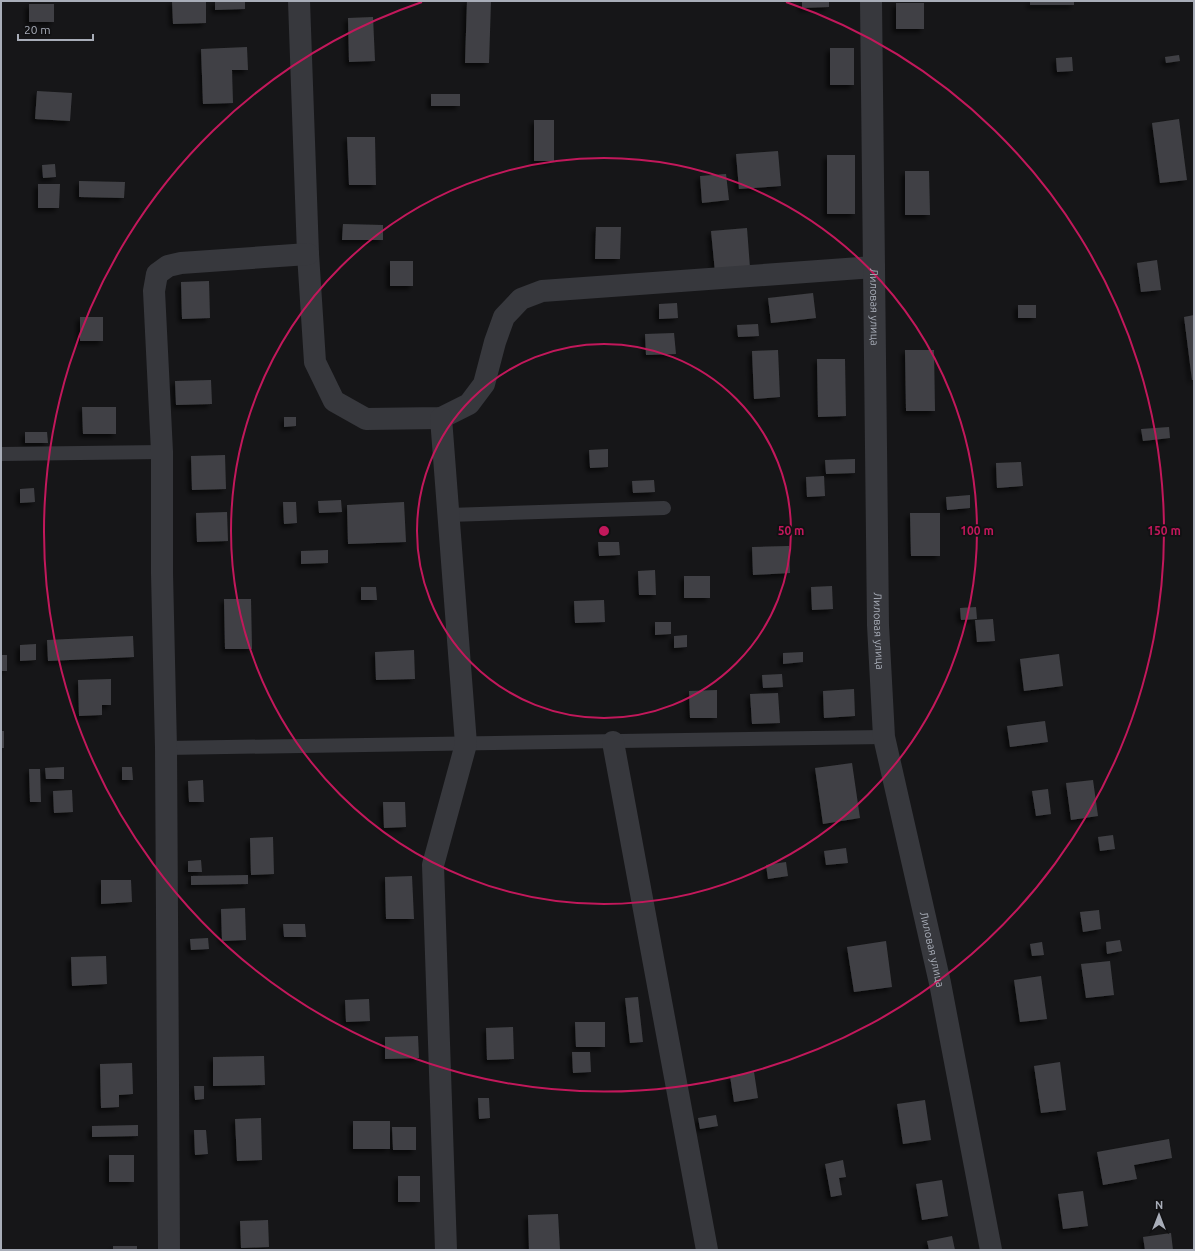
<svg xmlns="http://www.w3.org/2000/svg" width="1195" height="1251" viewBox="0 0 1195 1251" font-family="Ubuntu,sans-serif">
<defs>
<filter id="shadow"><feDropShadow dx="-3.5" dy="3.5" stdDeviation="2" flood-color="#0009"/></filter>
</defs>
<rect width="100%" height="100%" fill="#161618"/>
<path fill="#404145" filter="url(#shadow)" d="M172 1H206V23L173 24Z
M215 1H245V9L215 10Z
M467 1H491L489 63H465Z
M802 1H829V7L802 8Z
M1030 1H1074V5H1030Z
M896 3H924V29H896Z
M29 4H54V22H29Z
M373 17 375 61 349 62 348 18Z
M247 47 248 70H232L233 103 203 104 201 49Z
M830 48H854V85H830Z
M1179 55 1180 61 1166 63 1165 57Z
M1072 57 1073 71 1057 72 1056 58Z
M37 91 72 93 70 121 35 119Z
M431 94H460V106H431Z
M1179 119 1187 180 1160 183 1152 123Z
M534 120H554V161H534Z
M347 137H375L376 185H349Z
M778 151 781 186 739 189 736 154Z
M827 155H855V214H827Z
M55 164 56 177 43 178 42 165Z
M905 171H929L930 215H905Z
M726 174 729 200 702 203 700 176Z
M79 181 125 182 124 198 79 197Z
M38 184H60L59 208H38Z
M343 224 383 225V240H342Z
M596 227H621L620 259H595Z
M747 228 750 268 715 272 711 231Z
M1157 260 1161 290 1141 292 1137 263Z
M390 261H413V286H390Z
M209 281 210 318 182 319 181 282Z
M813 293 816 318 771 323 768 298Z
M677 303 678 318 659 319V304Z
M1018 305H1036V318H1018Z
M1194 315V380H1192L1184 317Z
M80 317H103V341H80Z
M758 324 759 336 738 337 737 325Z
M674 333 676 354 646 355 645 334Z
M778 350 780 397 754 399 752 351Z
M905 350H934L935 411H906Z
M817 359H845L846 416 818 417Z
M211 380 212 404 176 405 175 381Z
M82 407H116V434H83Z
M284 417H296V426L284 427Z
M1169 427 1170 438 1143 441 1141 429Z
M25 432H47L48 443H25Z
M608 449V467L590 468 589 450Z
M225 455 226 489 192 490 191 456Z
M855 459V473L826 474 825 460Z
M1021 462 1023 486 997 488 996 463Z
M824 476 825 496 807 497 806 477Z
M654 480 655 492 633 493 632 481Z
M34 488 35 502 20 503V489Z
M970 495V508L947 510 946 497Z
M341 500 342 512 319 513 318 501Z
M283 502H296L297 523 284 524Z
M404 502 406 542 348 544 347 505Z
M227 512 228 541 197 542 196 513Z
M910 513H940V556H911Z
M598 542H619L620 555 599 556Z
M789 546 790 573 753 575 752 547Z
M328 550V563L301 564V551Z
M655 570 656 595H639L638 571Z
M684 576H710V598H684Z
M832 586 833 609 812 610 811 587Z
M361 587H376L377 600H361Z
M224 599H251L252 649H225Z
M604 600 605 622 575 623 574 601Z
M976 607 977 619 961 620 960 608Z
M993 619 995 641 977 642 975 620Z
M655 622H671V634L655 635Z
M687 635V647L674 648V636Z
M133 636 134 657 48 661 47 640Z
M36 644V660L20 661V645Z
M414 650 415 679 376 680 375 652Z
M803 652V662L783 664V653Z
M1059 654 1063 686 1024 691 1020 659Z
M1 655H7V671H1Z
M782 674 783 687 763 688 762 675Z
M111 679V705H102V715L79 716 78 680Z
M854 689 855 716 824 718 823 691Z
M717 690V718H690L689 691Z
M778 693 780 723 752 724 750 694Z
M1045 721 1048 742 1010 747 1007 726Z
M1 731H4V748H1Z
M852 763 860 818 823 824 815 768Z
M64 767V779H46L45 768Z
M122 767H132L133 780H122Z
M29 769H40L41 802H30Z
M203 780 204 802H189L188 781Z
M1093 780 1098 816 1071 820 1066 783Z
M1048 789 1051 814 1036 816 1032 791Z
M72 790 73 812 54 813 53 791Z
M383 802H405L406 827 384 828Z
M1113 835 1115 849 1100 851 1098 837Z
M273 837 274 874 251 875 250 838Z
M846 848 848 863 826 865 824 851Z
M201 860 202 872H188V861Z
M786 862 788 876 768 879 766 865Z
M248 875V884L191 885V876Z
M412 876 414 919H386L385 877Z
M101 880H131L132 902 101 904Z
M245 908 246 940 222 941 221 909Z
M1099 910 1101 929 1083 932 1080 912Z
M283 924H305L306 937H284Z
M208 938 209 949 191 950 190 939Z
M1120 940 1122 951 1107 954 1106 942Z
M886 941 892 987 854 992 847 947Z
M1042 942 1044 955 1032 956 1030 944Z
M106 956 107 984 72 986 71 957Z
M1110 961 1114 995 1086 998 1081 964Z
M1041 976 1047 1019 1020 1022 1014 980Z
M638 997 643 1042 630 1043 625 998Z
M369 999 370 1021 346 1022 345 1000Z
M575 1022H605V1047H576Z
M513 1027 514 1059 487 1060 486 1028Z
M418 1036 419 1058 385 1059V1037Z
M572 1052H590L591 1072 573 1073Z
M264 1056 265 1085 213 1086V1057Z
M1060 1062 1066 1110 1041 1113 1034 1066Z
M132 1063 133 1094 119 1095V1107L101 1108 100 1064Z
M754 1072 758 1098 734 1102 730 1076Z
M194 1086H204V1099L195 1100Z
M478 1098H489L490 1118 479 1119Z
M925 1100 931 1140 903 1144 897 1104Z
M716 1115 718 1126 700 1129 698 1118Z
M261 1118 262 1160 237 1161 235 1119Z
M353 1121H390V1149H353Z
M138 1125V1136L92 1137V1126Z
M392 1127H416V1150H393Z
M194 1130H206L208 1154 195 1155Z
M1169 1139 1172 1158 1134 1165 1137 1179 1103 1185 1097 1152Z
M109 1155H134V1182H109Z
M843 1160 846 1177 839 1178 842 1195 831 1197 825 1164Z
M398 1176H420V1202H398Z
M942 1180 948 1216 922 1220 916 1184Z
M1083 1191 1088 1226 1063 1229 1058 1194Z
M558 1214 560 1250H529L528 1215Z
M268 1220 269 1247 241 1248 240 1221Z
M1171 1233 1173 1250H1145L1143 1237Z
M952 1236 955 1250H929L927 1241Z
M113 1246H137V1250H113Z"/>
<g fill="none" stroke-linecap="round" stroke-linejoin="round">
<path stroke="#37383d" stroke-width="14" d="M1 454 162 452
M449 515 664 508
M166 748 884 737"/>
<g stroke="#37383d" stroke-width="22">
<path d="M299 1 308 254 315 362 334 401 366 419 441 418 469 404 484 384 495 342 504 317 521 299 542 291 874 267"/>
<path id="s1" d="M871 1 878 625 884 737 940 983 991 1250"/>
<path d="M441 418 466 744 433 865 446 1250"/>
<path d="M613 742 707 1250"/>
<path d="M169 1250 166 748 162 573V452L154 291 157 274 168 266 181 263 308 254"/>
</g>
</g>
<g fill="none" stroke="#c2185b" stroke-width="2">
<circle cx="604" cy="531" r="187"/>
<circle cx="604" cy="531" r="373"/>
<path d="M786 2A560 560 0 1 1 422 2"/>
</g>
<g text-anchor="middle" stroke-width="3.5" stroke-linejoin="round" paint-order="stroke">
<g font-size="11" fill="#a8adb8" stroke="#111113">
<text dy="4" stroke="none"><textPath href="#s1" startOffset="306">Лиловая улица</textPath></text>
<text dy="4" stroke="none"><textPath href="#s1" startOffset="630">Лиловая улица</textPath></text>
<text dy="4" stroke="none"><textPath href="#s1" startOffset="954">Лиловая улица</textPath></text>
</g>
</g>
<circle cx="604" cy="531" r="6" fill="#c2185b" stroke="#111113" stroke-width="2"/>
<g font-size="12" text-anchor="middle" font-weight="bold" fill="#c2185b" stroke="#111113" stroke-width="3.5" stroke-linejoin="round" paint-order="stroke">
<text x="791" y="535">50 m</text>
<text x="977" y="535">100 m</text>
<text x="1164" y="535">150 m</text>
</g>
<rect width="1195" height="1251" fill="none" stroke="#a8adb8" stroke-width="4"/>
<g transform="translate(1159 1215)" stroke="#111113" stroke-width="3" paint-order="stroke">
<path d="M0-3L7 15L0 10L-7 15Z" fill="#a8adb8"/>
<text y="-6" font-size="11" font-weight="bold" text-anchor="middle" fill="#a8adb8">N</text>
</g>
<path d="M18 34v6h75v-6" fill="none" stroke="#a8adb8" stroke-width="2"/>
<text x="24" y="34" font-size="12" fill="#a8adb8" stroke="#111113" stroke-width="3" paint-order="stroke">20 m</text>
</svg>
